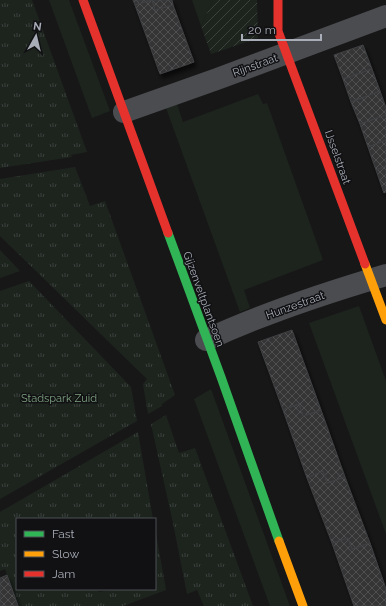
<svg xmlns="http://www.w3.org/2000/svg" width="386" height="606" viewBox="0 0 386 606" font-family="Raleway,sans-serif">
<defs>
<pattern id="park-tufts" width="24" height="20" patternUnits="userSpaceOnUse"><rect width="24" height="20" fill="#1d241e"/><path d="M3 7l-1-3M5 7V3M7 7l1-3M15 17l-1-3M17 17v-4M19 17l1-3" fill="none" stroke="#3b413d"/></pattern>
<pattern id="garden-furrows" width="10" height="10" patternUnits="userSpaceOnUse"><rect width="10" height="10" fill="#1d241e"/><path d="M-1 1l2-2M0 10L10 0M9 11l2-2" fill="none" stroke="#3b413d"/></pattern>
<pattern id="building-cross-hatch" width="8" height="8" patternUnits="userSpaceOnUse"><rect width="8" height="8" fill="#353536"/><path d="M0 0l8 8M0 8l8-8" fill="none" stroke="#4f5051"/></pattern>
<filter id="shadow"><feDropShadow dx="2.5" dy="4.5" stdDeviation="2" flood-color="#0009"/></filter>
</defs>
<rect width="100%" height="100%" fill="#171717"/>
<path fill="#1d241e" d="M49 0H69L110 111 92 118Z
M192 0H213L201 26Z
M258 94 263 104 267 103 323 260 244 290 250 308 240 312 166 108 177 104 183 122Z
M359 306 386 381V534L309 323Z
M211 389 290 606H270L194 399Z"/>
<path fill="url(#park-tufts)" d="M0 0H32L87 152 71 155 72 157 0 168Z
M75 167 90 206 105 201 175 395 162 404V406L148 414 143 384 147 379 0 236V179Z
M0 250 20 271 0 278Z
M29 281 131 387 137 421 0 499V291Z
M166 415 179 453 195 448 253 606H204L197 590 187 594 173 523 151 424Z
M138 432 153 519H17V589H98L99 592 109 590 99 591V589H155V574L157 582 155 570V528L166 590 123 606H18L5 569 0 571V512Z"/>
<path fill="url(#garden-furrows)" d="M213 0H257L258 38 211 54 201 26Z"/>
<path fill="url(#building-cross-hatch)" stroke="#3f4043" filter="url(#shadow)" d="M133 0H172L173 5 155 10 152 0 135 5Z
M152 0 155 10 173 5 194 62 160 74 135 5Z
M363 45 372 69 343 79 334 55Z
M372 69 380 91 351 102 343 79Z
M380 91 386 108V115L360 124 351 102Z
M386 115V140L368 147 360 124Z
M386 140V166L376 170 368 147Z
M386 166V192L384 193 376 170Z
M292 330 321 410 303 416 299 404 283 410 258 342Z
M299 404 303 416 321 410 345 477 327 483 323 471 307 478 283 410Z
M323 471 327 483 345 477 370 543 352 549 348 538 332 543 307 478Z
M348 538 352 549 370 543 386 589V606H354L332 543Z
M7 575 18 606H0V578Z"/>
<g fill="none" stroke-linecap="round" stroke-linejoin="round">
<path stroke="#4b4c50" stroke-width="22" d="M124 112 217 79 386 16
M206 340C264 313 325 293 386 275"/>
<path stroke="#30b455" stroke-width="9" d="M168 233 221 377 279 541"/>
<path stroke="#ff9f0a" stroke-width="9" d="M365 264 386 320
M279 541 303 606"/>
<path stroke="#e5322d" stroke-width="9" d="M83 0 168 233
M278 0V31L365 264"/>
</g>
<g text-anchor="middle" stroke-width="3" stroke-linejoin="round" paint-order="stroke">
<g font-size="11" fill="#a8adb8" stroke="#111113">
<text transform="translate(255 65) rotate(-20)" y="4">Rijnstraat</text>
<text transform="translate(338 157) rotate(70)" y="4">IJsselstraat</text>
<text transform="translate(204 299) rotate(70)" y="4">Gijzenveltplantsoen</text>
<text transform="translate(295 305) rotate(-20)" y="4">Hunzestraat</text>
</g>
<g font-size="11" fill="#7fa381" stroke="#111113">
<text x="59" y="402">Stadspark Zuid</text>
</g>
</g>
<rect x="16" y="518" width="140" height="72" fill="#111113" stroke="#4d4f55"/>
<rect x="24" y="531" width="20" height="6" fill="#30b455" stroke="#4d4f55"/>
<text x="52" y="538" font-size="12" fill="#a8adb8">Fast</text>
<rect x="24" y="551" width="20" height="6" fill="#ff9f0a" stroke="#4d4f55"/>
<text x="52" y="558" font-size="12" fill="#a8adb8">Slow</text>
<rect x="24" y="571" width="20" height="6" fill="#e5322d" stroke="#4d4f55"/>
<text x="52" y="578" font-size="12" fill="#a8adb8">Jam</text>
<g transform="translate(36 36) rotate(8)" stroke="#111113" stroke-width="3" paint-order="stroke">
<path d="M0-3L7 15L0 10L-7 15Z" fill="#a8adb8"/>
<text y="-6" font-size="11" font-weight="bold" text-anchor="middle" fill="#a8adb8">N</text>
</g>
<path d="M242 34v6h79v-6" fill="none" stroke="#a8adb8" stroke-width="2"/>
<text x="248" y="34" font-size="12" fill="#a8adb8" stroke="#111113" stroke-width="3" paint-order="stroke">20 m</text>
</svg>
